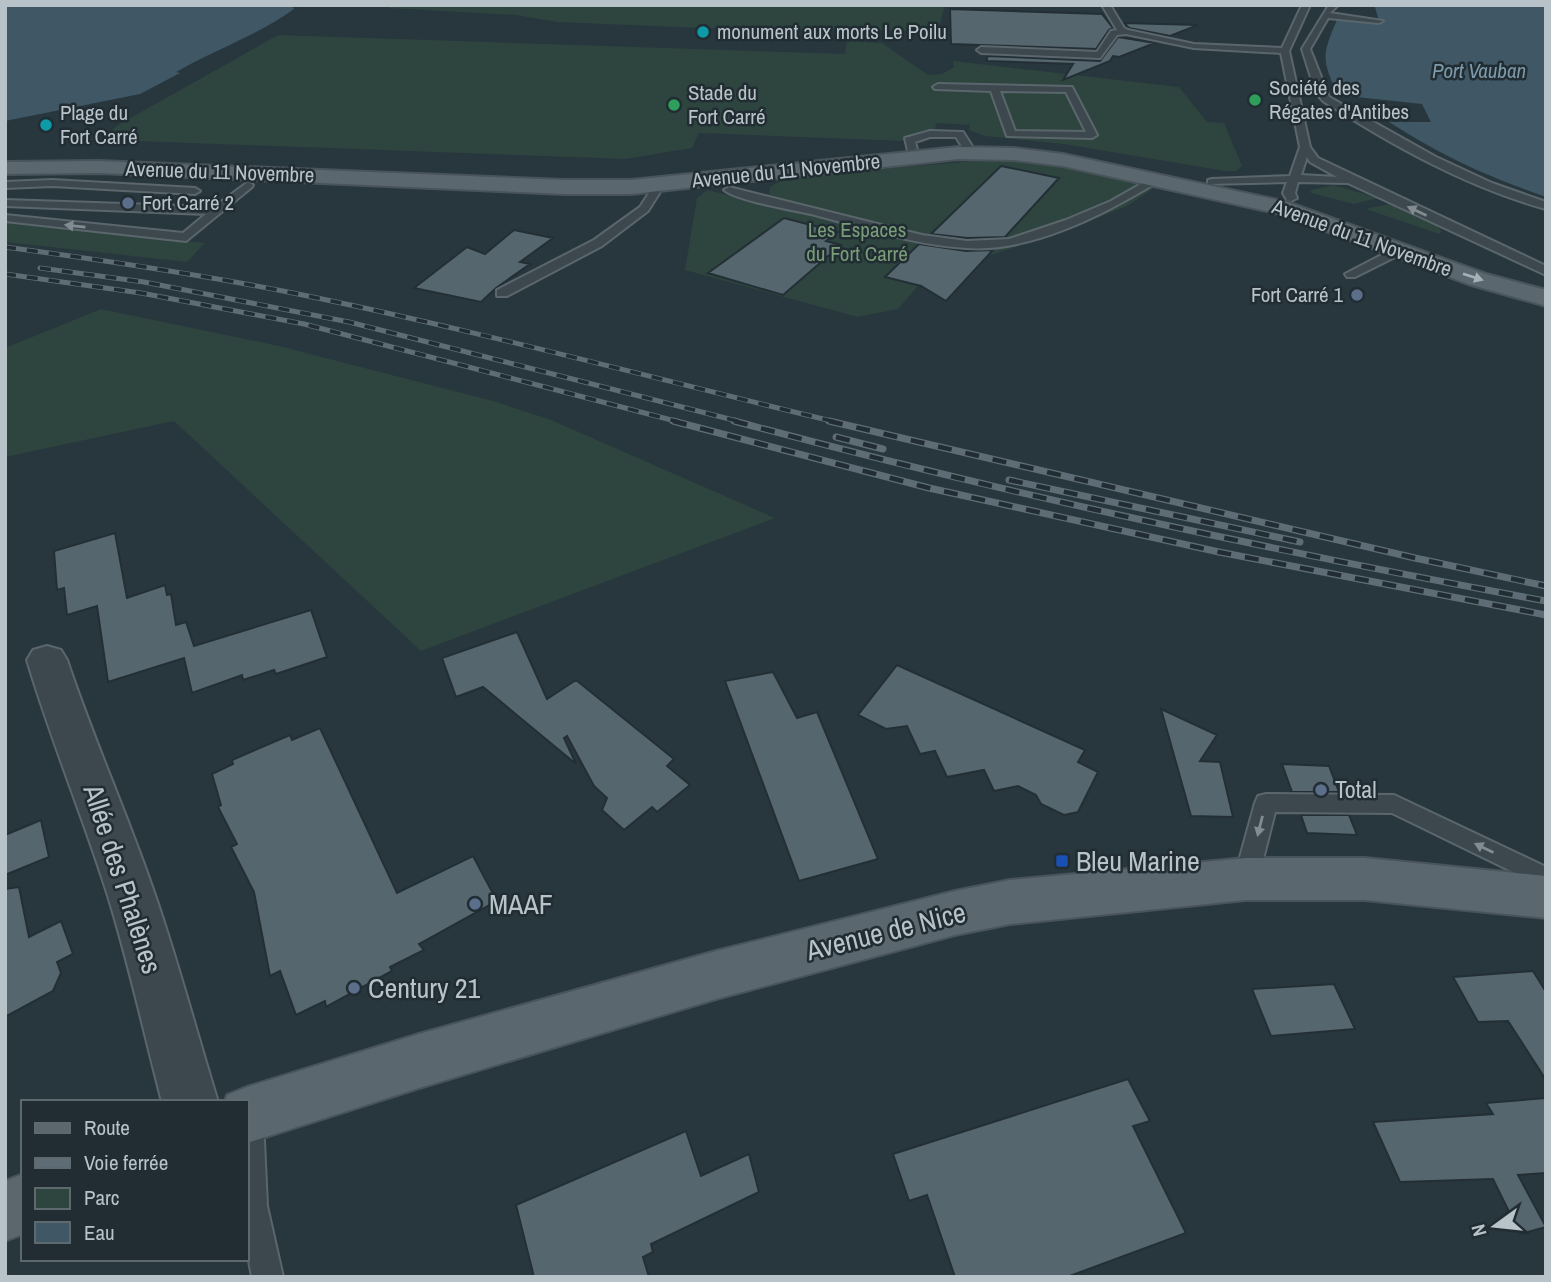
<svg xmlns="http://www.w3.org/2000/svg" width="1551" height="1282" viewBox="0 0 1551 1282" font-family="'Archivo Narrow',sans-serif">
<rect width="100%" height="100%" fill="#28373e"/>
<path fill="#2e443f" d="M388 5H945L938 31 702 28 557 22 516 15 390 8Z
M278 35 845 54 847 41 882 43 928 75 942 74 954 67 953 61 1179 87 1207 122 1224 123 1242 166 1236 171H1225L1064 144 985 136 969 130 970 125 936 123 935 131 925 130 905 137 903 141 699 133 692 148 625 159 110 140 107 135 118 125Z
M987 160C1044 162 1099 172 1154 188L1127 206 1078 226 964 264 939 262 898 309 858 317 685 270 697 198 707 190 756 202 769 194 770 187 780 181 796 176Z
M1333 185 1378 198 1354 204 1311 193V190Z
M1389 204 1437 226 1442 232 1439 234 1366 209Z
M5 222 205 243 187 262 5 242Z
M101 309 279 346 493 401 551 420 775 518 421 651 174 421 5 457V348Z"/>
<path fill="#405865" d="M5 5H291L294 9C258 35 214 50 176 72L180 73 140 94 5 121Z
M1398 5H1546V197C1486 176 1442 156 1389 122H1431L1422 104 1338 95C1321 59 1322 54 1338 18L1379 21 1375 7Z"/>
<path fill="#56666e" stroke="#232f35" stroke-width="2" d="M950 9 1102 14 1113 28 1109 30 1096 49 951 44Z
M1124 23 1198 25 1170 36 1129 28Z
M1118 37 1155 43 1119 57 1113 56 1110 61 1063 80 1073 64 987 61V56L1100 61Z
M1001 166 1059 178 1005 237 967 238 931 234Z
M784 218 838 232 826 241 841 245 783 295 708 273Z
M514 230 553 238 520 262 530 264 496 288 481 302 414 288 467 247 485 254Z
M919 244 966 251 993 250 946 301 921 286 885 277Z
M115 533 127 598 165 585 167 595 171 594 176 625 186 622 194 646 311 610 327 657 276 674 274 670 243 680 242 675 192 693 184 658 108 682 97 606 67 615 64 588 57 590 54 551Z
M517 632 547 699 576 680 674 759 667 766 690 785 657 812 652 807 624 830 602 810 607 798 594 786 567 736 564 738 576 764 483 687 456 697 442 658Z
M897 665 1085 750 1078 762 1098 772 1078 812 1064 815 1041 804 1036 795 1018 786 994 791 984 770 947 777 935 751 920 754 907 726 886 729 858 715Z
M773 672 797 718 817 712 878 859 799 881 725 681Z
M1161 709 1217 735 1200 761 1220 762 1233 817 1191 816Z
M320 728 397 893 473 856 497 901 419 944 424 950 390 967 392 971 326 1007 325 1001 296 1015 280 971 270 976 254 892 231 847 237 844 218 807 221 805 212 774 233 764 232 760 290 735 292 740Z
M1282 764 1329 766 1339 792H1292Z
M1301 815H1349L1357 835 1307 833Z
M41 820 49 857 5 875V835Z
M19 887 29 937 61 921 73 954 57 962 61 973 53 991 5 1017V889Z
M1533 971 1546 992V1080L1508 1021 1478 1022 1453 977Z
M1334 984 1355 1029 1271 1036 1252 989Z
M1128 1079 1150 1121 1133 1126 1186 1233 1067 1277H955L927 1195 909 1201 893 1154Z
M1546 1098V1173L1518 1175 1546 1227 1520 1234 1493 1179 1400 1182 1373 1122 1493 1114 1486 1103Z
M686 1131 701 1176 749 1154 759 1192 651 1244 653 1252 643 1257 649 1277H534L516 1205Z"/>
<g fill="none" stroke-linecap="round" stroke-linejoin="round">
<g stroke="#5a666c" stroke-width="4">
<path id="service" d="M1102 5H1110L1124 28 1128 30 1194 44 1282 48 1302 5H1310L1289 51 1310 147 1318 158 1546 266V275L1348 183 1298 182 1295 193 1297 198 1291 201 1287 200 1283 193 1287 182 1208 184V180L1212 179 1290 176 1300 147 1281 53 1194 48 1126 34 1117 35 1100 58 981 53 977 50 981 47 1097 52 1111 31 1117 30ZM1307 157 1310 162 1337 177 1301 175Z
M1329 5H1338L1330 13 1383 21 1379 23 1328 18 1310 49 1329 97 1436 157 1492 183 1546 202V209C1466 187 1392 145 1323 101L1316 93 1302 49Z
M938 84 1072 87 1097 135 1092 138 1007 136 991 91 935 89 933 87ZM1000 91 1066 92 1086 132 1015 131Z
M930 131 963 132 972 146 963 148 956 137H930L915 142 917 149 908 151 905 138Z
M1155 176 1160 179 1159 181C1105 214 1031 253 966 248 915 245 864 228 815 215 794 210 738 201 724 190L729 187 922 235 967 241 1009 239 1066 220 1111 201Z
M52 180 195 188 200 191 195 194 52 186 5 188V182Z
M248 182 253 185 252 187 186 241 5 221V215L183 233 206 214 5 206V200L214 207Z
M656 182 665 184 648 211 602 246 507 296H497V290L594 240 640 207Z
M1397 247 1401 248V254L1355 277H1347L1345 274Z
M1266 794 1394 795 1546 867V888L1392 813 1275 812 1258 879 1254 886 1246 889 1238 886 1234 879 1255 803 1258 796Z
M249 1105 259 1109 263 1119 267 1206 283 1277H252L247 1250V1106Z"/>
</g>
<g stroke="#5a666c" stroke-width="4">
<path id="minor" d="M47 646 61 650 67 660C94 741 129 818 156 898 179 965 197 1034 218 1102H162C144 1033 129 964 108 896 83 817 51 740 27 660L33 650Z"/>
</g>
<g stroke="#48545a" stroke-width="4">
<path id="primary" d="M958 147 1014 148 1063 154 1287 202 1486 274 1546 290V306L1468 284 1280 214 1063 166 1014 160 958 159 631 194H564L99 173 5 174V162L99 161 564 180H631Z
M1246 858H1365L1546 876V918L1365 900H1246L1010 924 955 935 716 999 419 1088 247 1143V1102H225L227 1095 247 1087 419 1034 716 951 955 891 1010 880Z
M23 1174V1234L5 1241V1181Z"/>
</g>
<use href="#service" fill="#3c484e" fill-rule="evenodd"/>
<use href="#minor" fill="#3c484e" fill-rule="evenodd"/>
<use href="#primary" fill="#5a676e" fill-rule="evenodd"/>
<g stroke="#5e6d75" stroke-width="3.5">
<path id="rail-far2" d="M5 247 9 248"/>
</g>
<g stroke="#5e6d75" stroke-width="5">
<path id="rail-far1" d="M5 247C102 260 198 274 293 293 476 330 655 379 836 422
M40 268 144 282 349 322 741 422
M5 274 141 293 304 324 679 422"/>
</g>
<g stroke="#5e6d75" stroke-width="7">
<path id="rail" d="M673 421 929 488 1219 552 1546 615
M734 421C1002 493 1273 551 1546 601
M829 421 1415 558 1546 586
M836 437 883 449
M1009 480 1300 542"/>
</g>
<use href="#rail-far2" stroke="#212d33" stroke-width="2.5" stroke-dasharray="7" stroke-linecap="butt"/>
<use href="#rail-far1" stroke="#212d33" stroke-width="3.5" stroke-dasharray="11" stroke-linecap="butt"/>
<use href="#rail" stroke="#212d33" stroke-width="4.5" stroke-dasharray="14" stroke-linecap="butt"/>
</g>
<defs><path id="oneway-solid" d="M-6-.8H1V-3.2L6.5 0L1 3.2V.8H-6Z" transform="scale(1.75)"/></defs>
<g fill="#808c92">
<use href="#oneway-solid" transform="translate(1417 211) rotate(-155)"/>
<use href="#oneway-solid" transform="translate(75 226) rotate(-174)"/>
<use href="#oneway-solid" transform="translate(1260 826) rotate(104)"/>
<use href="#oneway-solid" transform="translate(1484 848) rotate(-154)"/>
</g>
<use fill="#a5b1b7" href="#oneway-solid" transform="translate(1473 277) rotate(18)"/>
<g fill="#0f9aa8" stroke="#212d33" stroke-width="2.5">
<circle cx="703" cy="32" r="7"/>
<circle cx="46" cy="125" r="7"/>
</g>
<g fill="#2e9e5b" stroke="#212d33" stroke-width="2.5">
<circle cx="1255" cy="100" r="7"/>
<circle cx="674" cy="105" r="7"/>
</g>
<g fill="#5c6f8a" stroke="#212d33" stroke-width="2.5">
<circle cx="128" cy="203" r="7"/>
<circle cx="1357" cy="295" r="7"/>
<circle cx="1321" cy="790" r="7"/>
<circle cx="475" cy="904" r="7"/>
<circle cx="354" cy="988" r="7"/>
</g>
<rect fill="#1a4fb4" stroke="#212d33" stroke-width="2.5" x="1055" y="854" width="14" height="14" rx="3.5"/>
<g text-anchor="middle" stroke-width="5" stroke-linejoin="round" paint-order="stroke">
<g font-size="21" fill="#b8c3c9" stroke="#212d33" text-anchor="start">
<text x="717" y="39">monument aux morts Le Poilu</text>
<text x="1269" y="95">Société des<tspan x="1269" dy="24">Régates d'Antibes</tspan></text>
<text x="688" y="100">Stade du<tspan x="688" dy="24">Fort Carré</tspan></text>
<text x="60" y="120">Plage du<tspan x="60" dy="24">Fort Carré</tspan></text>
<text x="142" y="210">Fort Carré 2</text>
<text x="1343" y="302" text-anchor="end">Fort Carré 1</text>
</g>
<g font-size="21" font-style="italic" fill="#7c9aa9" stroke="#212d33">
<text x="1479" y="78">Port Vauban</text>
</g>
<g font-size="21" fill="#b8c3c9" stroke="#212d33">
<text transform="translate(786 171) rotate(-6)" y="7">Avenue du 11 Novembre</text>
<text transform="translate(220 172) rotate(2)" y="7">Avenue du 11 Novembre</text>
<text transform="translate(1362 238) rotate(20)" y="7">Avenue du 11 Novembre</text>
</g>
<g font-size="21" fill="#799c79" stroke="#212d33">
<text x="857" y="237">Les Espaces<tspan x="857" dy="24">du Fort Carré</tspan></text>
</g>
<g font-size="24" fill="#b8c3c9" stroke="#212d33" text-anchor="start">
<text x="1335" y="798">Total</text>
</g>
<g font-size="28" fill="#b8c3c9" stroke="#212d33" text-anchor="start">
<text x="1076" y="871">Bleu Marine</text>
<text x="489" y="914">MAAF</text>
<text x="368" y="998">Century 21</text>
</g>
<g font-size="28" fill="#b8c3c9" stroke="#212d33">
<text transform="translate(123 879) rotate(72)" y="10">Allée des Phalènes</text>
<text transform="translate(886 931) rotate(-14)" y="10">Avenue de Nice</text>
</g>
</g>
<rect width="1551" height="1282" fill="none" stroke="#b8c3c9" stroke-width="14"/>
<rect x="21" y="1100" width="228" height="161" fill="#212d33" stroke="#5d696f" stroke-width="2"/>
<rect x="35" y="1123" width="35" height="10" fill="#5a676e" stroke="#5d696f" stroke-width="2"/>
<text x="84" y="1135" font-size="21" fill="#b8c3c9">Route</text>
<rect x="35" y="1158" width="35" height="10" fill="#5e6d75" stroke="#5d696f" stroke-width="2"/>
<text x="84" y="1170" font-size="21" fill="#b8c3c9">Voie ferrée</text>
<rect x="35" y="1188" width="35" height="21" fill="#2e443f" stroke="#5d696f" stroke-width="2"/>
<text x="84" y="1205" font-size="21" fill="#b8c3c9">Parc</text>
<rect x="35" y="1222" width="35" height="21" fill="#405865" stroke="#5d696f" stroke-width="2"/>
<text x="84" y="1240" font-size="21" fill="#b8c3c9">Eau</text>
<g transform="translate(1495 1226) rotate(255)" stroke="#212d33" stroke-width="5" paint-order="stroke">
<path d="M0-5L12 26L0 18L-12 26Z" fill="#b8c3c9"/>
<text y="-10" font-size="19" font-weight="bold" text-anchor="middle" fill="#b8c3c9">N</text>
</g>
</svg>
